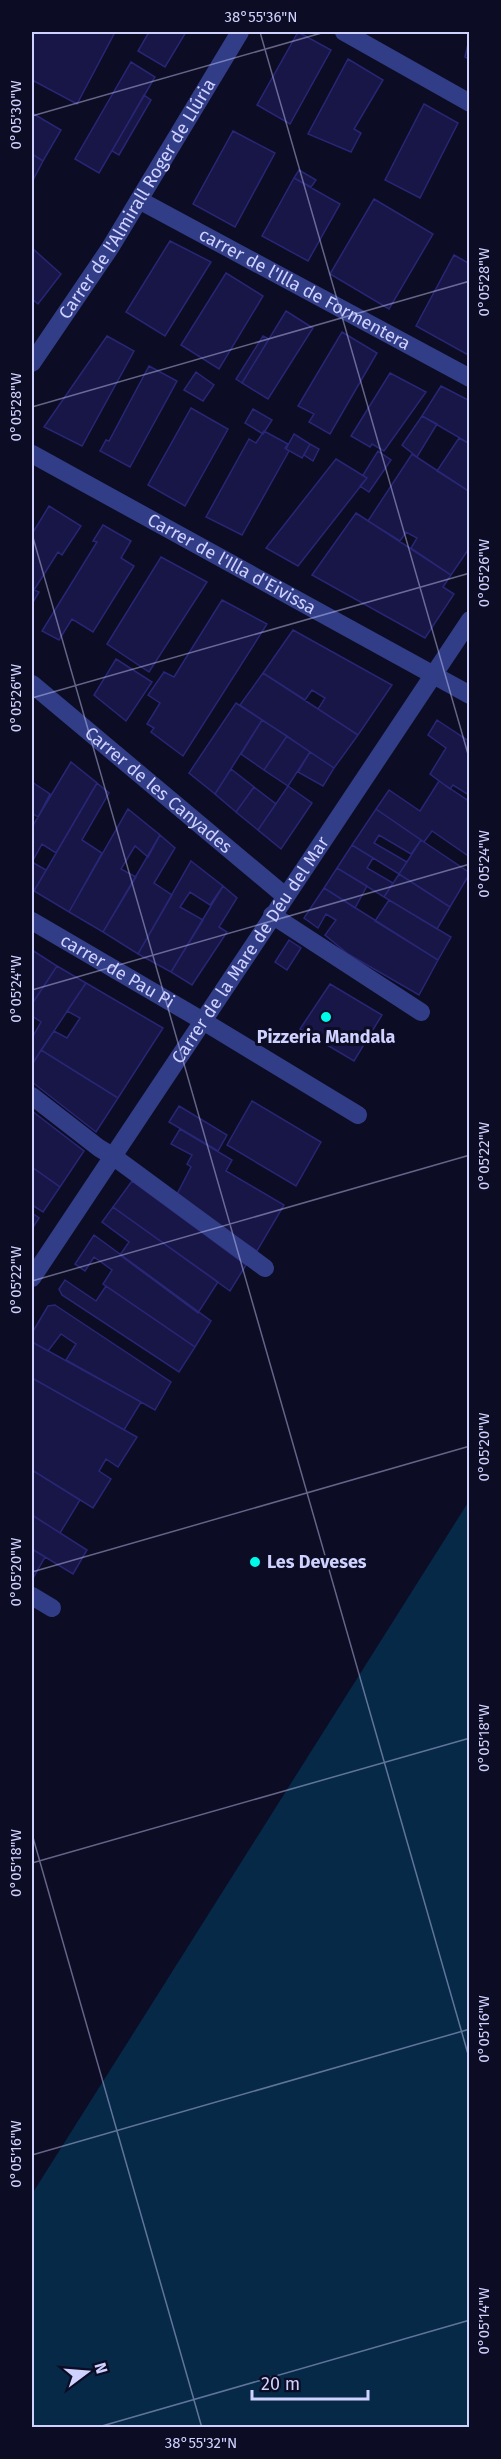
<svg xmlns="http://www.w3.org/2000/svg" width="501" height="2459" viewBox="0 0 501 2459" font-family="'Fira Sans',sans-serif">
<rect width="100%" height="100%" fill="#0c0c24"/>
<path fill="#072948" d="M469 1501V2427H32V2194Z"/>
<path fill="#181647" stroke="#282675" stroke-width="1.5" d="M32 32H110L114 34 77 104 32 80Z
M149 32H186L165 67 138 51Z
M298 32 331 50 290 124 257 105Z
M470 35V60L465 57Z
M348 59 383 80 354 129 361 133 351 152 308 134Z
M131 62 155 77 99 173 75 159Z
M144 95 151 100 119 155 112 151Z
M424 104 458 123 420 198 385 180Z
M32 113 61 130 43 161 32 154Z
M233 131 275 153 235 227 193 204Z
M32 154 43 161 32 182Z
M299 170 316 180 311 187 294 178Z
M294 178 340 204 308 261 262 236Z
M374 199 433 234 389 309 330 274Z
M170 241 211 262 165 336 126 312Z
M32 248 61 274 38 304 32 299Z
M454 255 470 264V356L416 326Z
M226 273 263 296 219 369 181 345Z
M286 311 313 328 268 399 242 383Z
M342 332 377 353 330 434 309 422 314 414 298 406Z
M107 336 134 351 82 446 44 427Z
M263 336 269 339 242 383 236 379Z
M149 366 177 381 130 467 100 451 106 440 109 441Z
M196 372 214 385 203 401 184 390Z
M390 373 426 392 384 451 372 444 370 447 351 436Z
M441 386 470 401V444L422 416Z
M191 408 228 429 185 506 148 485Z
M253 409 272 420 263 434 245 423Z
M422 416 437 424 417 457 402 445Z
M264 431 288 444 285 448 289 451 242 535 206 517 249 439 256 443Z
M294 434 310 444 302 458 286 449Z
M459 438 470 444V492L437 471Z
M310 444 319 449 313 461 304 455Z
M378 451 391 460 369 492 360 486 367 478 363 475Z
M412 454 470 492V547L451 575 411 548 417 538 406 532 400 541 368 521Z
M336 459 367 478 298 566 266 548Z
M49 506 81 526 62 555 58 552 34 590 39 592 32 604V534Z
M356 513 451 575 443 587 454 594 425 638 312 575Z
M103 525 131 541 121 558 134 566 93 632 72 619 59 640 42 631 97 542 93 541Z
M161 557 207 582 149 672 107 644Z
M222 600 267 624 183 756 151 732 154 728 147 724 160 703 148 695 164 672 174 677Z
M293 630 392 685 358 735 318 709 325 698 312 690 305 700 263 673Z
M116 659 152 682 126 721 94 695Z
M263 673 358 735 334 768 240 705Z
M236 703 262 720 215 794 189 773Z
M262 720 287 736 264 770 241 754Z
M437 720 470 742V802L467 800 469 795 453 785 450 789 430 774 446 748 428 735Z
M287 736 310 752 288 786 264 770Z
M310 752 334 768 323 786 298 772Z
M71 762 97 783 56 853 42 844 32 862V827Z
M231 769 254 787 236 812 215 794Z
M439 781 470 802V857L432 831 424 842 376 809 389 790 420 811Z
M32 782 50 794 38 817 32 813Z
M97 783 109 793 82 840 102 853 69 912 34 891Z
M288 786 312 803 281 849 258 830Z
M254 787 276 804 258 830 236 812Z
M128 809 160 835 148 857 135 846 121 869 136 877 103 932 69 912Z
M376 809 421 840 411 854 379 835 374 843 407 862 399 874 352 845Z
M160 835 175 848 154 883 172 895 138 954 103 932Z
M421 840 470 873 450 907 399 874Z
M352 845 373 858 367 868 393 883 384 897 337 868Z
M191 861 223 886 210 905 190 892 180 907 203 920 171 972 138 954Z
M32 862 46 870 34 891 32 890Z
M337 868 367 886 355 908 324 888Z
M399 874 450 907 437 929 384 897Z
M223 886 237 898 219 927 227 932 192 985 171 972Z
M324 888 438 960 419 995 348 954 325 935 336 920 326 914 318 928 304 918Z
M389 900 451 937 438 960 375 921Z
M289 940 301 948 287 970 275 962Z
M32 950 57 966 32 1004Z
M57 966 86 983 32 1064V1038L41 1022 32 1016V1004Z
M86 983 163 1028 118 1098 41 1050 54 1031 67 1038 80 1018 67 1011Z
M330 984 382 1015 354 1061 300 1029Z
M41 1050 118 1098 96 1132 32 1082V1065Z
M252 1101 321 1142 296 1186 227 1145Z
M179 1106 227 1135 218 1151 169 1122Z
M32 1111 84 1151 60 1187 32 1167Z
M180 1129 232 1160 226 1171 284 1205 257 1251 176 1196 191 1167 187 1164 192 1155 171 1144Z
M32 1167 60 1187 43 1212 32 1205Z
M132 1181 246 1265 230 1291 113 1207Z
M113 1207 218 1282 198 1313 120 1255 129 1242 102 1222Z
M32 1213 39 1218 32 1229Z
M94 1235 211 1321 195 1347 103 1284 112 1270 94 1257 85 1271 75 1264Z
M65 1280 96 1301 106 1286 195 1347 179 1372 62 1295 59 1289Z
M55 1305 171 1382 155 1410 66 1360 76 1344 61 1334 48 1351 32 1342V1333L48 1306Z
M32 1342 141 1402 124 1430 32 1378Z
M32 1378 137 1437 118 1467 106 1459 99 1471 111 1479 93 1508 32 1470Z
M32 1470 80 1500 60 1533 32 1515Z
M32 1515 87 1550 73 1574 32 1549Z
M32 1549 45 1557 32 1580Z"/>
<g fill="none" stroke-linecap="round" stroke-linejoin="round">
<g stroke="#323d87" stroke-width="18">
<path d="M344 32 470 103"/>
<path id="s1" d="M139 200 470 378"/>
<path id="s2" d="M32 363 110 248 240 32"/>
<path id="s3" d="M32 454 470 695"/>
<path id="s4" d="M32 684 285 896"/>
<path d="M272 915 421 1012"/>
<path id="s5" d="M32 921 203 1021 358 1115"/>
<path d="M32 1096 99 1148 114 1157 265 1268"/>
<path id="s6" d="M32 1278 470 620"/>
<path d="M32 1596 52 1608"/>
</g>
</g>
<path fill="none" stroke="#cfd1ff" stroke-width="1.5" stroke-opacity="0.45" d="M260 32 470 761M32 116 325 32M32 407 470 281M32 534 470 2061M32 698 470 573M32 990 470 864M32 1281 470 1155M32 1572 470 1446M32 1834 202 2428M32 1863 470 1738M32 2155 470 2029M95 2428 470 2320"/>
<g fill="#00fae9" stroke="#0c0c24" stroke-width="2">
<circle cx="326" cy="1017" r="6"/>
<circle cx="255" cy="1562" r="6"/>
</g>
<g text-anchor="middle" stroke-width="6" stroke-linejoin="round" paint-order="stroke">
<g font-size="18" fill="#cfd1ff" stroke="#0c0c24">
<text dy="6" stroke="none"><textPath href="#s2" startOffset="195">Carrer de l'Almirall Roger de Llúria</textPath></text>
<text dy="6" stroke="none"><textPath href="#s1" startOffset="188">carrer de l'Illa de Formentera</textPath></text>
<text dy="6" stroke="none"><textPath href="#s3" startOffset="228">Carrer de l'Illa d'Eivissa</textPath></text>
<text dy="6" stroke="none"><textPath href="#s4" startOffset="165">Carrer de les Canyades</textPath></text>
<text dy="6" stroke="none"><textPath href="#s6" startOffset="394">Carrer de la Mare de Déu del Mar</textPath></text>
<text dy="6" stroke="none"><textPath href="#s5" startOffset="99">carrer de Pau Pi</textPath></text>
</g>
<g font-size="18" font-weight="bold" fill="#cfd1ff" stroke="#0c0c24">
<text x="326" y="1043">Pizzeria Mandala</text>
<text x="267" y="1568" text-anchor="start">Les Deveses</text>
</g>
</g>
<rect width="501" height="2459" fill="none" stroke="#0c0c24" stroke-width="66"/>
<g transform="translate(87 2372) rotate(74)" stroke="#0c0c24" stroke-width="4.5" paint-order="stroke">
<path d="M0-4.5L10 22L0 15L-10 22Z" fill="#cfd1ff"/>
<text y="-9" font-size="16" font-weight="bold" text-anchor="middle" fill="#cfd1ff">N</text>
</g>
<path d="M252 2390v9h116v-9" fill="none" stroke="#cfd1ff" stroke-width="3"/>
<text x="261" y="2390" font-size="18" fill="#cfd1ff" stroke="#0c0c24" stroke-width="4.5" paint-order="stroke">20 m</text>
<rect x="33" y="33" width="435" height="2393" fill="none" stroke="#cfd1ff" stroke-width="2"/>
<g font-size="15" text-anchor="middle" fill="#cfd1ff">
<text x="261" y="22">38°55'36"N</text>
<text transform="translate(16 115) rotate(-90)" y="5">0°05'30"W</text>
<text transform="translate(484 282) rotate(-90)" y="5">0°05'28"W</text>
<text transform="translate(16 407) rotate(-90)" y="5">0°05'28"W</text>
<text transform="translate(484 573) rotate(-90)" y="5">0°05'26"W</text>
<text transform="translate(16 698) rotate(-90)" y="5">0°05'26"W</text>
<text transform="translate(484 864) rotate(-90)" y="5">0°05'24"W</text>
<text transform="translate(16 989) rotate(-90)" y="5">0°05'24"W</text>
<text transform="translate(484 1156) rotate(-90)" y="5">0°05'22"W</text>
<text transform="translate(16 1280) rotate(-90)" y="5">0°05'22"W</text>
<text transform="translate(484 1447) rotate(-90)" y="5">0°05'20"W</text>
<text transform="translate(16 1572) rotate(-90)" y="5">0°05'20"W</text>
<text transform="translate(484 1738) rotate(-90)" y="5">0°05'18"W</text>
<text transform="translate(16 1863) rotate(-90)" y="5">0°05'18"W</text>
<text transform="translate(484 2029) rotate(-90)" y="5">0°05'16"W</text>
<text transform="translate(16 2154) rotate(-90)" y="5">0°05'16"W</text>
<text transform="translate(484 2321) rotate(-90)" y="5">0°05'14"W</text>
<text x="201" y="2448">38°55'32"N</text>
</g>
</svg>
